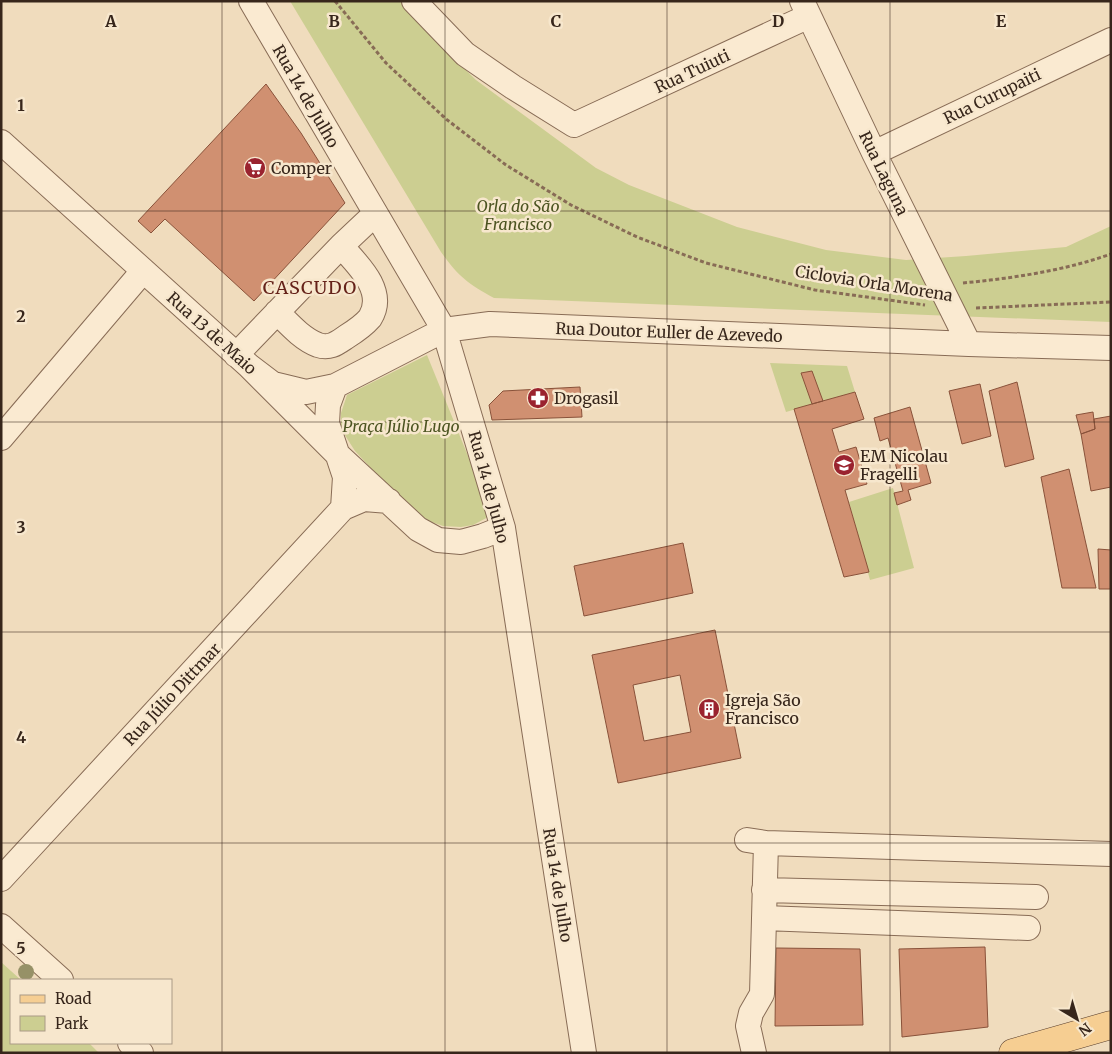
<svg xmlns="http://www.w3.org/2000/svg" width="1112" height="1054" viewBox="0 0 1112 1054" font-family="Merriweather,serif">
<rect width="100%" height="100%" fill="#f0dcbd"/>
<path fill="#ccce91" d="M290 1H400L421 26 476 80 596 168 629 185 737 227 826 250 906 260 966 256 1066 247 1111 226V322L494 298C468 284 458 276 441 252Z
M427 355 492 515 473 525 461 527 443 526 426 520 400 499 355 451 341 429V413L347 395Z
M770 363 847 366 855 392 786 412Z
M893 488 914 568 870 580 849 502Z
M1 962 21 980H11V1043H89L99 1053H1Z"/>
<path fill="#d09071" stroke="#89523a" fill-rule="evenodd" d="M266 84 301 133 345 203 254 301 165 219 151 233 138 221Z
M812 371 823 401 812 404 801 373Z
M1017 382 1034 459 1005 467 989 391Z
M980 384 991 436 962 444 949 391Z
M580 387 582 417 492 420 489 405 503 391Z
M855 392 864 419 832 429 839 452 856 447 867 484 845 490 869 572 844 577 794 409Z
M910 407 931 483 908 490 911 500 897 505 894 493 903 491 888 438 880 441 874 418Z
M1093 412 1095 429 1081 434 1076 415Z
M1111 416V487L1091 491 1081 434 1095 429 1094 419Z
M1069 469 1096 588H1062L1041 477Z
M683 543 693 593 584 616 574 566Z
M1098 549 1111 550V589H1099Z
M715 630 741 758 618 783 592 655ZM680 675 691 732 644 741 633 685Z
M985 947 988 1027 902 1037 899 949Z
M776 948 860 949 863 1025 775 1026Z"/>
<g fill="none" stroke-linecap="round" stroke-linejoin="round">
<g stroke="#886c56" stroke-width="26">
<path id="minor" d="M251 1 444 330 503 528 584 1053
M414 1 465 54 513 87 574 125 809 16
M802 1 874 153 969 344
M1 142 248 365 336 453 418 529 438 540 461 542 483 536 503 528
M874 153 1111 40
M277 312C289 324 302 339 318 345 330 349 337 343 346 337 354 332 364 325 370 318 387 291 357 264 341 246
M236 355 341 246 375 214
M248 365 273 384 306 392 335 386 444 330 490 324 969 344 1111 348
M335 386 328 405 327 423 345 477 343 508
M1 438 143 271
M747 840 766 843 1111 854
M1 879 343 508 364 499 389 501
M764 890 1036 897
M764 918 1028 928
M1 926 61 980
M130 1043 141 1053
M754 1053 748 1026 751 1013 762 994 766 843"/>
</g>
<g stroke="#553b2a" stroke-width="29">
<path id="major" d="M1013 1053 1111 1025"/>
</g>
<path stroke="#886c56" stroke-width="3" stroke-dasharray="4 2.5" stroke-linecap="butt" d="M335 1 386 63 446 119 506 165 571 205 637 237 706 263 815 290 925 305
M963 283C1013 278 1063 271 1111 254
M976 308 1111 302"/>
<use href="#minor" stroke="#faead1" stroke-width="24"/>
<use href="#major" stroke="#f6ce92" stroke-width="28"/>
</g>
<circle fill="#969167" cx="26" cy="972" r="8"/>
<path fill="none" stroke="#37261b" stroke-width="1" stroke-opacity="0.55" d="M222 1V1053M445 1V1053M667 1V1053M890 1V1053M1 211H1111M1 422H1111M1 632H1111M1 843H1111"/>
<defs>
<g id="supermarket-disc" transform="scale(1.125)"><circle r="9.5" fill="#9a232f" stroke="#f7e7cd"/><path d="M-6-5.5h2.5l.6 2H6L4.5 2H-2.5L-4.4-4H-6ZM-1.5 3.2a1.3 1.3 0 1 0 .1 0ZM3 3.2a1.3 1.3 0 1 0 .1 0Z" fill="#fff"/></g>
<g id="pharmacy-disc" transform="scale(1.125)"><circle r="9.5" fill="#9a232f" stroke="#f7e7cd"/><path d="M-2-6h4v4h4v4h-4v4h-4v-4h-4v-4h4Z" fill="#fff"/></g>
<g id="school-disc" transform="scale(1.125)"><circle r="9.5" fill="#9a232f" stroke="#f7e7cd"/><path d="M0-5L7-2L0 1L-7-2ZM-4 1L0 2.5L4 1V4Q0 6-4 4Z" fill="#fff"/></g>
<g id="building-disc" transform="scale(1.125)"><circle r="9.5" fill="#9a232f" stroke="#f7e7cd"/><path d="M-4-6H4V6H1V3H-1V6H-4ZM-2.5-4.3h1.7v1.8h-1.7ZM.8-4.3h1.7v1.8H.8ZM-2.5-1h1.7V.8h-1.7ZM.8-1h1.7V.8H.8Z" fill="#fff"/></g>
</defs>
<g fill-rule="evenodd">
<use href="#supermarket-disc" x="255" y="168"/>
<use href="#pharmacy-disc" x="538" y="398"/>
<use href="#school-disc" x="844" y="465"/>
<use href="#building-disc" x="709" y="709"/>
</g>
<g text-anchor="middle" stroke-width="5" stroke-linejoin="round" paint-order="stroke">
<g font-size="16" fill="#37261b" stroke="#f7e7cd">
<text transform="translate(692 71) rotate(-25)" y="6">Rua Tuiuti</text>
<text transform="translate(306 96) rotate(60)" y="6">Rua 14 de Julho</text>
<text transform="translate(992 96) rotate(-26)" y="6">Rua Curupaiti</text>
<text transform="translate(884 173) rotate(64)" y="6">Rua Laguna</text>
<text transform="translate(874 283) rotate(9)" y="6">Ciclovia Orla Morena</text>
<text transform="translate(669 332) rotate(2)" y="6">Rua Doutor Euller de Azevedo</text>
<text transform="translate(212 333) rotate(42)" y="6">Rua 13 de Maio</text>
<text transform="translate(489 487) rotate(75)" y="6">Rua 14 de Julho</text>
<text transform="translate(172 694) rotate(-47)" y="6">Rua Júlio Dittmar</text>
<text transform="translate(558 885) rotate(81)" y="6">Rua 14 de Julho</text>
</g>
<g font-size="16" fill="#37261b" stroke="#f7e7cd" text-anchor="start">
<text x="271" y="174">Comper</text>
<text x="554" y="404">Drogasil</text>
<text x="860" y="462">EM Nicolau<tspan x="860" dy="18">Fragelli</tspan></text>
<text x="725" y="706">Igreja São<tspan x="725" dy="18">Francisco</tspan></text>
</g>
<g font-size="16" font-style="italic" fill="#4c5421" stroke="#f7e7cd">
<text x="518" y="212">Orla do São<tspan x="518" dy="18">Francisco</tspan></text>
<text x="401" y="432">Praça Júlio Lugo</text>
</g>
<g font-size="18" letter-spacing="1" fill="#652219" stroke="#f7e7cd">
<text x="310" y="294">CASCUDO</text>
</g>
</g>
<g font-size="16" text-anchor="middle" font-weight="bold" fill="#37261b" stroke="#f7e7cd" stroke-width="5" stroke-linejoin="round" paint-order="stroke">
<text x="111" y="27">A</text>
<text x="334" y="27">B</text>
<text x="556" y="27">C</text>
<text x="778" y="27">D</text>
<text x="1001" y="27">E</text>
<text x="21" y="111">1</text>
<text x="21" y="322">2</text>
<text x="21" y="533">3</text>
<text x="21" y="743">4</text>
<text x="21" y="954">5</text>
</g>
<rect width="1112" height="1054" fill="none" stroke="#37261b" stroke-width="5"/>
<rect x="10" y="979" width="162" height="65" fill="#f7e7cd" stroke="#aa9a86"/>
<rect x="20" y="995" width="25" height="8" fill="#f6ce92" stroke="#aa9a86"/>
<text x="55" y="1004" font-size="15" fill="#37261b">Road</text>
<rect x="20" y="1016" width="25" height="15" fill="#ccce91" stroke="#aa9a86"/>
<text x="55" y="1029" font-size="15" fill="#37261b">Park</text>
<g transform="translate(1077 1019) rotate(142)" stroke="#f7e7cd" stroke-width="4" paint-order="stroke">
<path d="M0-4L9 19L0 12L-9 19Z" fill="#37261b"/>
<text y="-8" font-size="14" font-weight="bold" text-anchor="middle" fill="#37261b">N</text>
</g>
</svg>
